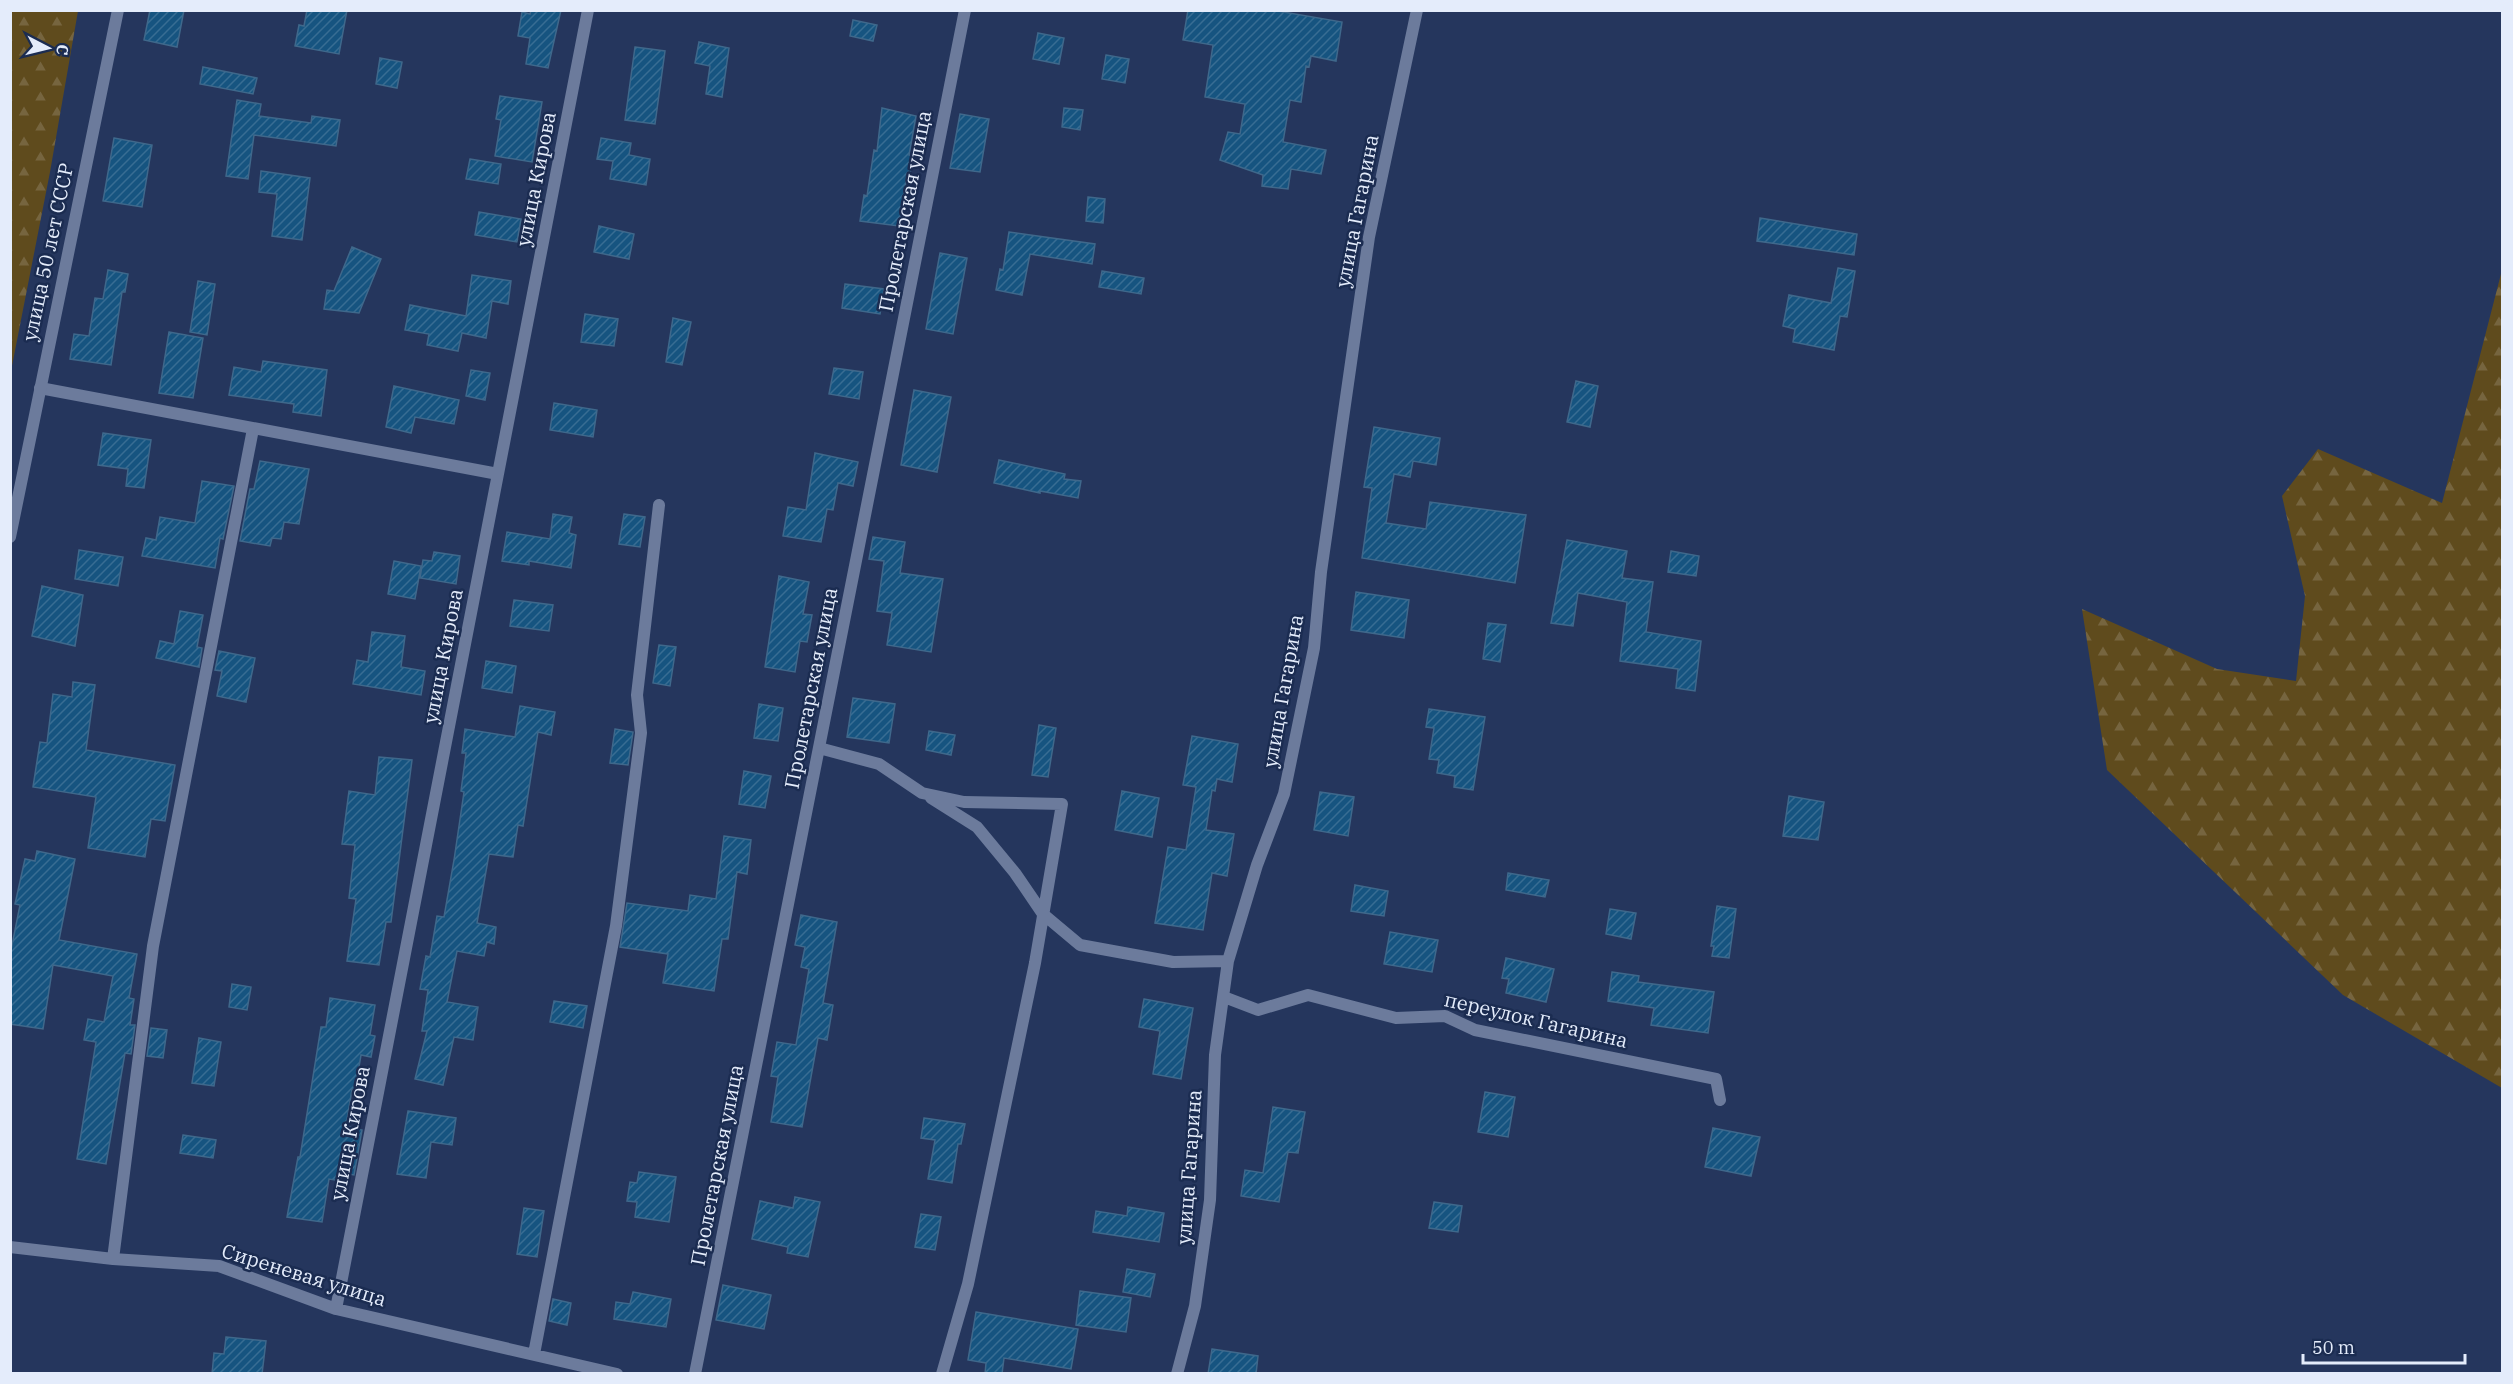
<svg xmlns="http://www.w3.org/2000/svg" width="2513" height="1384" viewBox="0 0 2513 1384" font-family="'IBM Plex Serif',serif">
<defs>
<pattern id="forest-firs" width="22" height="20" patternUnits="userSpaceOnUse" patternTransform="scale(1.5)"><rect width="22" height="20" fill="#5f4b1d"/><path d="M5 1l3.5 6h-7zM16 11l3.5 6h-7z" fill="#76653f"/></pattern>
<pattern id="building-hatch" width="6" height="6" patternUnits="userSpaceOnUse" patternTransform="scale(1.5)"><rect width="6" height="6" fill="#165480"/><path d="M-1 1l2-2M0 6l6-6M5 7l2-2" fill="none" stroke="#386d93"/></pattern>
</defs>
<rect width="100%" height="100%" fill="#25365d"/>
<path fill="url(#forest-firs)" d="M11 10 78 11 50 172 11 371Z
M2502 270V1088L2343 995 2107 770 2082 609 2217 669 2296 681 2305 596 2282 496 2318 449 2442 503Z"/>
<path fill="url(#building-hatch)" stroke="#3f688b" stroke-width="1.5" d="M150 10H184L177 47 144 40Z
M307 10H347L339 54 295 46 299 25 304 26Z
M531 10H561L548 68 526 64 530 38 518 36 522 12 530 14Z
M1188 10H1272L1342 22 1336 61 1311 56 1309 67 1306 66 1301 102 1290 100 1283 142 1326 150 1321 174 1291 169 1288 189 1262 186 1263 175 1220 160 1228 132 1240 134 1245 104 1205 97 1213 45 1183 40Z
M853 20 877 25 873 41 850 36Z
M1038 33 1064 38 1059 64 1033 59Z
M699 42 729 48 722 97 706 94 710 66 695 63Z
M635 47 665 51 655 124 625 120Z
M1106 55 1129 59 1125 83 1102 79Z
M380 58 402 62 397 88 376 84Z
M203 67 257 78 253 94 200 84Z
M500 96 542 102 532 162 495 156 501 120 496 119Z
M237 100 261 104 259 116 311 123 312 116 340 120 336 146 254 135 248 179 226 176Z
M882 108 916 116 909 155 913 156 910 174H907L899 226 860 221 864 195 867 196 874 150 877 151Z
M1064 108 1083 110 1080 130 1062 127Z
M960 114 989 119 980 172 950 168Z
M114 138 152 145 142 207 103 201Z
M601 138 631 143 629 155 650 159 646 185 610 179 613 161 597 159Z
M470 159 501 164 498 184 466 179Z
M261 171 310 178 302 240 272 236 277 194 259 192Z
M1088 197 1105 199 1103 223 1086 221Z
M479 212 521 219 517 242 475 235Z
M1760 218 1857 234 1854 255 1757 241Z
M599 226 634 234 629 259 594 252Z
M1009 232 1095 244 1092 264 1030 254 1022 295 996 290 1000 269 1003 270Z
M352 247 381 259 359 313 324 309 327 290 334 291Z
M940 253 967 258 953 334 926 329Z
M1838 268 1855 271 1847 317 1840 316 1834 350 1793 342 1795 329 1783 326 1789 295 1831 303Z
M108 270 128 274 125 292H122L111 365 70 359 74 334 89 336 95 298 103 299Z
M1102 271 1144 278 1141 294 1099 287Z
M472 275 511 281 508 304 492 301 486 338 462 333 458 351 427 345 429 334 405 330 410 305 466 316Z
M198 281 215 284 207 335 190 332Z
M845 284 884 289 880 314 842 308Z
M585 314 618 319 614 346 581 342Z
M673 318 691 322 682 365 666 362Z
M169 332 203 338 193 398 159 393Z
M263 361 327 370 321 416 293 412 294 404 229 395 234 367 261 372Z
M834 368 863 372 859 399 829 394Z
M471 370 490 373 485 400 466 396Z
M1576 381 1598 386 1590 427 1567 422Z
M394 386 459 400 454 424 415 417 411 433 386 427Z
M914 390 951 397 937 472 901 465Z
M554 403 597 410 593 437 550 430Z
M1374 427 1440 438 1436 465 1413 461 1410 477 1394 474 1386 523 1426 529 1430 502 1526 515 1515 583 1362 558 1372 488 1364 487Z
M103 433 151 440 144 488 126 486 128 469 98 465Z
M815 453 858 462 853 486 838 483 833 510 827 509 821 542 783 536 788 507 806 510Z
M999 460 1065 474 1064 479 1081 481 1078 498 1040 491V493L994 483Z
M260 461 309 469 299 524 284 522 281 539 272 538 270 546 240 541 250 489H254Z
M202 481 234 486 223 539 220 538 215 568 142 556 146 538 156 540 160 517 195 523Z
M553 514 572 517 569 533 576 535 571 568 529 561V565L502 561 507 532 550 539Z
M624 514 645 517 640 547 619 544Z
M873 537 905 542 900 573 943 579 931 652 887 645 892 613 877 611 884 561 869 559Z
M1567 540 1627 551 1622 578 1653 582 1646 632 1701 641 1695 691 1676 688 1678 669 1620 661 1627 602 1578 593 1573 626 1551 623Z
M79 550 123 557 118 586 75 579Z
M1671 551 1699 556 1696 576 1668 572Z
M434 552 460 556 456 584 420 578 423 560 432 561Z
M394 561 421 566 415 599 388 594Z
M779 576 809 582 803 614 812 615 807 642 800 641 795 672 765 667Z
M42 586 83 595 75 646 32 636Z
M1356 592 1409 600 1404 638 1351 630Z
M514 600 553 605 549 631 510 626Z
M180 611 203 615 197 647 202 648 199 667 156 658 160 641 174 644Z
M1488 623 1506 625 1500 662 1483 659Z
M372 632 405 636 401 667 425 671 421 695 353 684 357 660 368 662Z
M659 645 676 647 670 686 653 683Z
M219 651 255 658 246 702 217 696 222 671 215 670Z
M486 661 516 666 512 693 482 688Z
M73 682 95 685 86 750 175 765 165 821 151 819 145 857 88 848 96 797 33 787 40 742 47 743 53 694 72 697Z
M853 698 895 704 889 743 847 737Z
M759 704 783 708 778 741 754 738Z
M520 706 555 712 551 735 538 732 523 826 518 825 513 857 489 854 477 923 496 927 494 944 487 942 484 956 457 951 447 1002 478 1007 473 1040 454 1037 443 1085 415 1079 427 1031H422L428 990 420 989 426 956 430 957 437 916 444 917 454 860 464 792 461 791 466 753H462L465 729 515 737Z
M1429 709 1485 717 1473 790 1454 787 1455 776 1437 773 1439 760 1429 759 1434 728 1426 727Z
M1039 725 1056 728 1048 777 1032 775Z
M615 729 633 732 628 765 610 763Z
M929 731 955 735 951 755 926 750Z
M1192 736 1238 744 1232 782 1217 779 1215 791 1212 790 1206 830 1234 834 1227 876 1212 873 1203 930 1155 923 1168 847 1186 850 1196 787 1183 785Z
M379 757 412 760 391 922H386L379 965 347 961 356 899 349 898 355 845 342 844 349 791 375 795Z
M744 771 771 776 765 808 739 804Z
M1122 791 1159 798 1152 837 1115 830Z
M1320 792 1354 797 1348 836 1314 830Z
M1789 796 1824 802 1818 840 1783 836Z
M724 836 751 840 747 874 737 872 728 939H722L714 991 663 983 668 954 620 947 627 903 688 911 690 895 716 899Z
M37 851 75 859 59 940 137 954 129 998 134 999 130 1025H135L131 1054 125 1053 106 1164 77 1159 96 1042 84 1040 88 1019 104 1022 113 976 53 965 43 1029 10 1024V955L20 905 15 904 25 859 35 861Z
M1508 873 1549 880 1545 897 1506 890Z
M1355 885 1388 891 1384 916 1351 911Z
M1717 906 1736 909 1729 958 1712 956 1714 946H1711Z
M1610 909 1636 913 1631 939 1606 934Z
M801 915 837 922 823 1003 833 1005 827 1040 818 1038 802 1127 771 1122 778 1077 771 1076 777 1042 796 1045 809 969 801 967 805 947 795 945Z
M1390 932 1438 940 1432 972 1384 964Z
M1506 958 1554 969 1546 1002 1506 993 1509 979 1502 978Z
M1612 972 1639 976 1638 982 1714 992 1708 1033 1651 1025 1654 1008 1608 1001Z
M232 984 251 987 247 1010 229 1007Z
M330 998 375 1005 370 1035 375 1036 371 1057 361 1055 355 1090 352 1089 346 1126 362 1130 354 1175 342 1173 341 1181 329 1179 322 1222 287 1217 298 1157H300L321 1027H326Z
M1144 999 1193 1008 1181 1079 1153 1074 1160 1031 1139 1027Z
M554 1001 587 1006 583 1028 550 1022Z
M151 1028 167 1030 163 1058 147 1056Z
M199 1038 221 1042 214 1086 192 1083Z
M1485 1092 1515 1097 1508 1137 1478 1132Z
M1273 1107 1305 1112 1298 1153 1288 1152 1279 1202 1241 1196 1245 1170 1263 1173Z
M408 1111 456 1118 452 1145 431 1142 426 1178 397 1174Z
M924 1118 965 1124 961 1144H958L952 1183 928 1179 935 1140 921 1138Z
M1713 1128 1760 1137 1751 1176 1705 1167Z
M183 1135 216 1140 213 1158 180 1153Z
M639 1172 676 1177 669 1222 635 1217 637 1202 627 1201 630 1182 637 1183Z
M795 1197 820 1202 808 1257 787 1253 788 1247 752 1239 760 1201 793 1208Z
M1434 1202 1462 1206 1458 1232 1429 1228Z
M1128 1207 1164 1213 1159 1242 1093 1232 1096 1211 1127 1216Z
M524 1208 544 1211 537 1257 517 1254Z
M921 1214 941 1217 935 1250 915 1247Z
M1127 1269 1155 1274 1150 1297 1123 1292Z
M723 1285 771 1295 764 1329 716 1320Z
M1080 1291 1131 1298 1126 1332 1076 1325Z
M633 1292 671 1299 666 1327 614 1319 616 1302 630 1304Z
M553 1299 571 1303 567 1325 549 1321Z
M976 1312 1078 1329 1071 1369 1004 1358 1002 1374H985L986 1363 968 1360Z
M226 1337 266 1341 262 1374H212L214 1353 224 1354Z
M1212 1349 1258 1356 1256 1374H1208Z"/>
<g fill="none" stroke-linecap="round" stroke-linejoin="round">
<path stroke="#6c7b9c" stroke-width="12" d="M40 388 498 474
M819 748 879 764 922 793 964 802 1062 804 1035 963 968 1284 942 1374
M931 798 977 827 1015 873 1043 914 1080 945 1173 962 1228 961
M1224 997 1258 1010 1308 995 1396 1018 1445 1016 1475 1030 1716 1079 1720 1100
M10 1247 113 1259 219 1266 336 1309 617 1374
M113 1259 153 946 253 429
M336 1309 588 10
M534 1354 616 926 641 733 637 695 659 505
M695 1374 965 10
M1177 1374 1195 1306 1210 1200 1215 1055 1228 961 1257 865 1284 794 1314 648 1321 572 1369 237 1417 10"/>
<path stroke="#6c7b9c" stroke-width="12" d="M10 537 118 10"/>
</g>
<g text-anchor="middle" stroke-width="5" stroke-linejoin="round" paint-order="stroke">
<g font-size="20" fill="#e4ecfb" stroke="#1b2c51">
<text transform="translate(536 179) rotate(-79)" y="7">улица Кирова</text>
<text transform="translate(905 211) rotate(-79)" y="7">Пролетарская улица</text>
<text transform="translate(1357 211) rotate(-79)" y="7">улица Гагарина</text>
<text transform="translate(48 252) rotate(-78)" y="7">улица 50 лет СССР</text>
<text transform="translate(443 656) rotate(-79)" y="7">улица Кирова</text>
<text transform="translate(811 688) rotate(-79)" y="7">Пролетарская улица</text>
<text transform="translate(1283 691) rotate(-80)" y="7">улица Гагарина</text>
<text transform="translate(1536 1020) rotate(13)" y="7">переулок Гагарина</text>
<text transform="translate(350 1133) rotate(-79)" y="7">улица Кирова</text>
<text transform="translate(717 1165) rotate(-79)" y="7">Пролетарская улица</text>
<text transform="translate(1189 1167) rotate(-86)" y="7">улица Гагарина</text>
<text transform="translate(304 1275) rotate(17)" y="7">Сиреневая улица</text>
</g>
</g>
<rect width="2513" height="1384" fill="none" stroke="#e4ecfb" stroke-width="24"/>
<g transform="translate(48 48) rotate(97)" stroke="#1b2c51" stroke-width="4.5" paint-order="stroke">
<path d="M0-4.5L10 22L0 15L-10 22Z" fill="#e4ecfb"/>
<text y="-9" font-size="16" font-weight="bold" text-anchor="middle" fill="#e4ecfb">С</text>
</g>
<path d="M2303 1354v9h162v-9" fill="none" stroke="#e4ecfb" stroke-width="3"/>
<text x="2312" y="1354" font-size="18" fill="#e4ecfb" stroke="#1b2c51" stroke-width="4.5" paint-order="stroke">50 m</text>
</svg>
